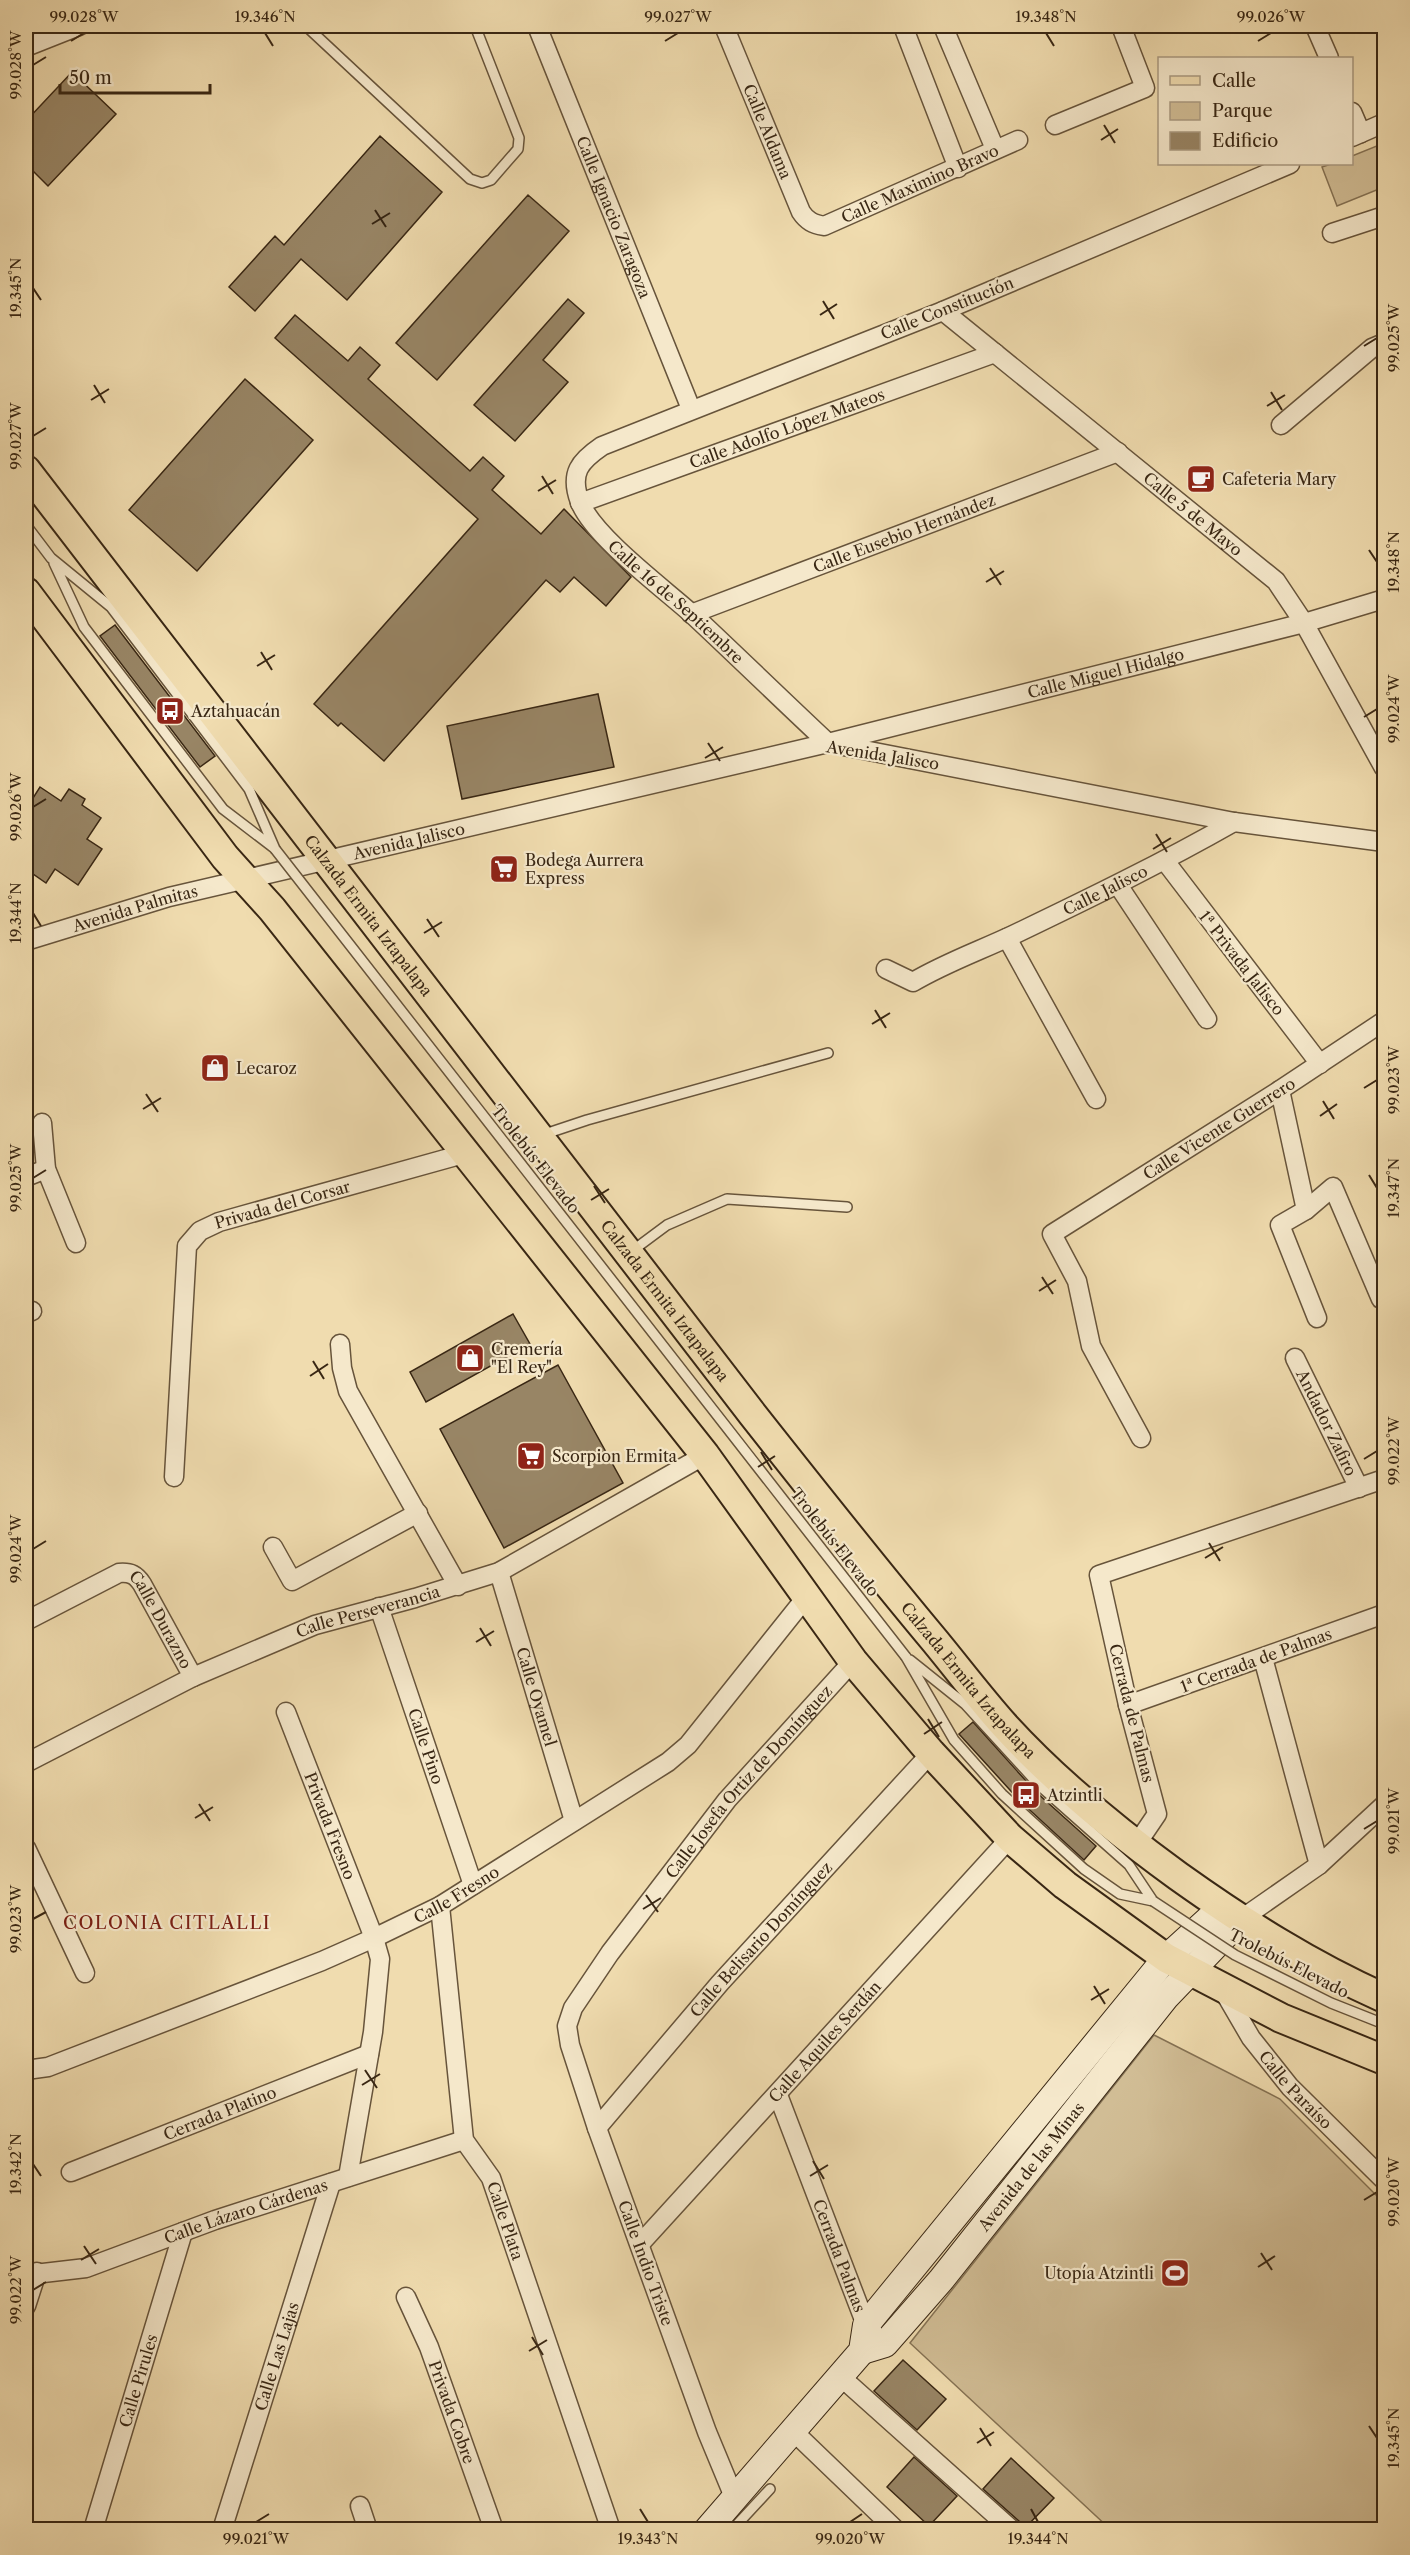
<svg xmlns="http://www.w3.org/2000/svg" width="1410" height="2555" viewBox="0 0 1410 2555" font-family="'Libre Caslon Text',serif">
<rect width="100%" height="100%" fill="#f0dcaf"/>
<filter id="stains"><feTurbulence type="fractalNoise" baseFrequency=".00333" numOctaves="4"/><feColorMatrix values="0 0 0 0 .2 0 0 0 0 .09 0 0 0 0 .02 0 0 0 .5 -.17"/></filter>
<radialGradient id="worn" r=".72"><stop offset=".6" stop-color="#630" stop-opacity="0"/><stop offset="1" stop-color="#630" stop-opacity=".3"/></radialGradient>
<path fill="#d1bd95" stroke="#857254" stroke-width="1.5" d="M1384 143V187L1337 206 1322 167 1331 164H1352V156Z
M1154 2035 1280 2099 1384 2203V2529H1110L910 2343Z"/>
<path fill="#988565" stroke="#392714" stroke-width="1.5" d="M72 72 116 114 48 186 26 164V121Z
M380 136 442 192 347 300 301 259 255 311 229 287 275 236 284 245Z
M528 195 569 231 437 380 396 343Z
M568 299 584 313 543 360 568 382 515 441 474 405Z
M295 315 348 361 360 347 380 365 368 379 470 471 483 457 504 476 492 490 541 534 564 509 631 577 606 606 574 577 560 592 546 580 384 761 341 723 338 726 314 704 478 519 275 338Z
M245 379 313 440 197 571 129 510Z
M115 625 215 756 200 767 100 636Z
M598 694 614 767 462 799 447 726Z
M40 787 61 801 69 789 85 799 82 805 101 818 87 839 102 849 78 885 55 869 46 883 26 869V809Z
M513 1314 530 1344 426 1402 410 1372Z
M558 1365 623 1483 504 1548 440 1429Z
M973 1722 1036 1792 1096 1846 1084 1860 1020 1801 959 1734Z
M903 2360 946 2399 917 2430 874 2391Z
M914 2457 957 2496 929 2526 887 2487Z
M1011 2458 1054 2498 1024 2529 1020 2522 983 2489Z"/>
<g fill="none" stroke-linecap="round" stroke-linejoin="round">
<g stroke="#67543b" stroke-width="12">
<path id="lane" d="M306 26 470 179 482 183 491 180 518 149 519 138 475 26
M26 525 51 558 111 607 249 789 275 849
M54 563 84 627 223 809 274 848
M542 1135 587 1120 828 1053
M632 1251 667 1225 727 1199 847 1207
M906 1657 954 1740 1002 1794 1084 1869 1120 1894 1153 1901
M910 1660 965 1704 1041 1787 1129 1865 1153 1901
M732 2530 770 2489"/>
</g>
<g stroke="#67543b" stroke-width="21">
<g id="street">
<path id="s1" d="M537 26 691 409"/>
<path id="s2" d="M724 26 801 212C807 221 813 224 824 226L1018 140"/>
<path d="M903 26 958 168"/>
<path d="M943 26 995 149"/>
<path d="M1315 26 1329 58"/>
<path d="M26 47 79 26"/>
<path d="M1352 112 1361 133"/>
<path d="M1055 125 1145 88 1121 26"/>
<path d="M1352 137 1384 123"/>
<path id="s3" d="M1290 164 943 311 602 446C580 461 569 473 580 502 593 536 663 588 692 614 738 657 782 700 828 743L1304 623 1384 599"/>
<path d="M1332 233 1384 216"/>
<path id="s4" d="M943 311 1276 581 1304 623 1384 768"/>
<path d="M1281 425 1372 348 1384 343"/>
<path id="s5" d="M580 503 995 353"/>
<path id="s6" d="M691 614 1118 452"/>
<path d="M1165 861 1320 1064"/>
<path d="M1118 885 1207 1019"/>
<path d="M1007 938 1096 1099"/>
<path id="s7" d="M26 941 169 897 828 743 1234 822 1384 842"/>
<path id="s8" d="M886 969 913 982C945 963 979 951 1013 935 1088 899 1162 863 1234 822"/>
<path d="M1280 1090 1306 1210"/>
<path d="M42 1123 46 1169 76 1243"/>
<path d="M26 1177 46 1169"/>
<path d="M26 1313 32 1311"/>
<path d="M1317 1318 1280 1225 1306 1210 1333 1187 1381 1299"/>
<path d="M340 1344 342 1368 348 1391 458 1586"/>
<path id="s9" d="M1295 1358 1359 1488"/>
<path id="s10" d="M1141 1438 1091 1346 1077 1281 1052 1234 1280 1090 1384 1021"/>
<path id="s11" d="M174 1477 187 1246 200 1231 219 1222 467 1153"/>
<path d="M273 1547 292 1581 418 1513"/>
<path id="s12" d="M499 1572 574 1821"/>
<path id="s13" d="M379 1607 473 1885"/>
<path id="s14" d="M26 1621 119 1573C131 1572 136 1575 142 1584L193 1677"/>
<path d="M1263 1658 1319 1865"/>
<path d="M1128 1705 1384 1614"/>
<path id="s15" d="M286 1712 374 1938 380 1959 373 2032 348 2177"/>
<path id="s16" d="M26 1763 193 1677 315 1625 415 1598 499 1572 705 1455"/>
<path d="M1136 1845 1157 1814 1128 1705 1099 1575 1384 1479"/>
<path d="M26 1848 85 1973"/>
<path id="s17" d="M440 1906 464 2140 491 2178 611 2530"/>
<path d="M1240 1920 1319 1865 1384 1805"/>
<path id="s18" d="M1223 1990 1251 2038 1290 2087 1384 2180"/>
<path id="s19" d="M26 2070 48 2067 322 1961 374 1938 440 1906 668 1762 688 1745 807 1596"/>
<path id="s20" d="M778 2095 866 2325 873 2332"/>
<path id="s21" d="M597 2128 720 1983 931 1753"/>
<path id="s22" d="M71 2172 369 2054"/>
<path id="s23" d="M640 2244 1010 1838"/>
<path id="s24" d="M26 2275 86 2268 215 2220 464 2140"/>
<path id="s25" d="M406 2297 429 2347 494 2530"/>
<path d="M26 2306 37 2272"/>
<path d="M841 2377 1012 2530"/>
<path d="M794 2432 896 2530"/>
<path id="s26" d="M734 2497 707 2432 597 2128 570 2045 567 2026 573 2008 610 1953 727 1800 853 1661"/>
<path d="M360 2506 368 2530"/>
<path id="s27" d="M93 2530 183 2232"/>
<path id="s28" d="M222 2530 331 2183"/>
</g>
</g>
<g stroke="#392714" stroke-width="28">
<g id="secondary">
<path id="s29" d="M862 2351 885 2344 941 2280 1166 1997 1240 1920"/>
<path d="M707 2530 862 2351 866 2325 1166 1958 1222 1907"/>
</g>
</g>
<g stroke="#392714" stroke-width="32">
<g id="primary">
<path id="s30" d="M26 470 753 1415C813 1491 873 1567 935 1641 958 1669 980 1698 1004 1725 1056 1782 1116 1831 1178 1876 1244 1923 1310 1965 1384 1998"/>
<path d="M26 592 225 857 272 909 705 1455 853 1661 931 1753 1010 1838 1065 1885 1166 1958 1281 2018 1384 2060"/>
</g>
</g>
<use href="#lane" stroke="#f5e8cb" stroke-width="9"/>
<use href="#street" stroke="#f5e8cb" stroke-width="18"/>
<use href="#secondary" stroke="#f5e8cb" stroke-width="26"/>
<use href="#primary" stroke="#f0dcaf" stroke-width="28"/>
<g stroke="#67543b" stroke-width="12" stroke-linecap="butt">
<path id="lane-bridge" d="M275 849 906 1657
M1153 1901 1235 1955 1331 2003 1384 2024"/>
</g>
<use href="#lane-bridge" stroke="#f5e8cb" stroke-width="9"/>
</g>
<path fill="none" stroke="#392714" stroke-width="2" d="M265 33 273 46M1046 33 1054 46M71 41 84 33M665 41 678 33M1258 41 1271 33M33 65 46 57M1104 125 1115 143M1101 140 1118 129M375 210 386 227M372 224 390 213M33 288 41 300M823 301 834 319M820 315 837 304M1364 346 1377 338M94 385 105 403M1271 392 1282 410M91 400 109 389M1267 406 1285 395M33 436 46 428M542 476 553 494M538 491 556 480M1369 550 1377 562M990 568 1001 585M986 582 1004 571M261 652 272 670M257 666 275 655M1364 717 1377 709M708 743 720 761M705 758 723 747M33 807 46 799M1156 834 1167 852M1153 849 1171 838M33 913 41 926M427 919 439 937M424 933 442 922M875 1010 886 1028M872 1024 890 1013M1364 1088 1377 1080M146 1094 158 1112M1323 1101 1334 1119M143 1109 161 1098M1320 1116 1337 1104M1369 1175 1377 1188M33 1178 46 1170M594 1186 605 1203M591 1200 609 1189M1042 1277 1053 1294M1039 1291 1056 1280M313 1361 324 1379M310 1376 328 1364M761 1452 772 1470M1364 1459 1377 1451M758 1467 775 1456M1209 1543 1220 1561M33 1549 46 1541M1205 1558 1223 1547M480 1628 491 1646M476 1642 494 1631M928 1719 939 1737M924 1734 942 1722M199 1804 210 1821M195 1818 213 1807M1364 1829 1377 1821M646 1895 658 1912M643 1909 661 1898M33 1919 46 1912M1094 1986 1105 2004M1091 2000 1109 1989M365 2070 377 2088M362 2085 380 2074M813 2161 824 2179M33 2164 41 2176M810 2176 828 2165M1364 2200 1377 2192M84 2246 96 2264M1261 2253 1272 2270M81 2260 99 2249M1258 2267 1275 2256M33 2290 46 2282M532 2337 543 2355M529 2351 547 2340M1369 2426 1377 2438M980 2428 991 2446M977 2443 994 2432M640 2509 648 2522M1031 2509 1038 2522M256 2522 269 2514M850 2522 862 2514"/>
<defs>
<g id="cafe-square" transform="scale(1.5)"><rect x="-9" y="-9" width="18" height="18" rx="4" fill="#8f2418" stroke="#f5e8cb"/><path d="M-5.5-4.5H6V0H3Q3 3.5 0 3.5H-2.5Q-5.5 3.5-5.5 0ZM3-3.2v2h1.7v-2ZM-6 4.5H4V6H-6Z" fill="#fff"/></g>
<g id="bus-square" transform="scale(1.5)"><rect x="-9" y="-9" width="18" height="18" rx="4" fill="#8f2418" stroke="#f5e8cb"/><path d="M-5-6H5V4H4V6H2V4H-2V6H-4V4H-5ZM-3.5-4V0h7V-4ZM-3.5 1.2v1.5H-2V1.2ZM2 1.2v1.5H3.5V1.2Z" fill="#fff"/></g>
<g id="supermarket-square" transform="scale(1.5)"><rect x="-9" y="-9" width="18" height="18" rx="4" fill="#8f2418" stroke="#f5e8cb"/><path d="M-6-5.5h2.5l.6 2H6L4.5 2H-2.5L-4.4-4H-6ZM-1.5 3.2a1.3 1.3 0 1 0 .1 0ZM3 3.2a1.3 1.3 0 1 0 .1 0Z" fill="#fff"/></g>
<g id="shop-square" transform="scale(1.5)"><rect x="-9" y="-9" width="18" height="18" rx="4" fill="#8f2418" stroke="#f5e8cb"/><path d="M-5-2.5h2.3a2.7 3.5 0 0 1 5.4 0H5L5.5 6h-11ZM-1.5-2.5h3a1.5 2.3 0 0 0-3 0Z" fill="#fff"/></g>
<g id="stadium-square" transform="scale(1.5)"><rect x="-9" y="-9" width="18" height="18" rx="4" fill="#8f2418" stroke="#f5e8cb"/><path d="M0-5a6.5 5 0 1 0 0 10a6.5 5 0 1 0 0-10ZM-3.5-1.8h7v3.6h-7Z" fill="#fff"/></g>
</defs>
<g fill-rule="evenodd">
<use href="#cafe-square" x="1201" y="479"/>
<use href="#bus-square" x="170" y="711"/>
<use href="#supermarket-square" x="504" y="869"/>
<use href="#shop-square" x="215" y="1068"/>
<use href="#shop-square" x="470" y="1358"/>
<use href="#supermarket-square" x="531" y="1456"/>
<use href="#bus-square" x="1026" y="1795"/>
<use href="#stadium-square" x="1175" y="2273"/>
</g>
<g text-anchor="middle" stroke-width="4.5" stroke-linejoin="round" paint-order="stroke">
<g font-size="16" fill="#392714" stroke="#f5e8cb">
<text dy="6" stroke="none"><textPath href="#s2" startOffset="114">Calle Aldama</textPath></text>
<text dy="6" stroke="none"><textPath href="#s2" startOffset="334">Calle Maximino Bravo</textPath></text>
<text dy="6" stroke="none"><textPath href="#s1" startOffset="206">Calle Ignacio Zaragoza</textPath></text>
<text transform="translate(947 308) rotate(-22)" y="6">Calle Constitución</text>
<text dy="6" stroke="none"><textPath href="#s5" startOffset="220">Calle Adolfo López Mateos</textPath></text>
<text dy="6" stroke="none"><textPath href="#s4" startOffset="322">Calle 5 de Mayo</textPath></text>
<text dy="6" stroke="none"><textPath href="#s6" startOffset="228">Calle Eusebio Hernández</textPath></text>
<text dy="6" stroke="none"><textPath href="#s3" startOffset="950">Calle 16 de Septiembre</textPath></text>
<text dy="6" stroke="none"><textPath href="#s3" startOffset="1444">Calle Miguel Hidalgo</textPath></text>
<text transform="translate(883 755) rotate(9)" y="6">Avenida Jalisco</text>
<text dy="6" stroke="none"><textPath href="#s7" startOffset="396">Avenida Jalisco</textPath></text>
<text dy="6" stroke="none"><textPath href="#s8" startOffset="243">Calle Jalisco</textPath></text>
<text dy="6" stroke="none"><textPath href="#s7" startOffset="114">Avenida Palmitas</textPath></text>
<text dy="6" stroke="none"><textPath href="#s30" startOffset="562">Calzada Ermita Iztapalapa</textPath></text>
<text transform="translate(1242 963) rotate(52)" y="6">1ª Privada Jalisco</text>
<text dy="6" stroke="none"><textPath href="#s10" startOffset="422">Calle Vicente Guerrero</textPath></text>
<text transform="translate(536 1159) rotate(52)" y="6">Trolebús Elevado</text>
<text dy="6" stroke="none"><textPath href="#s11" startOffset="338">Privada del Corsar</textPath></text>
<text dy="6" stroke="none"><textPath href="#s30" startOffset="1048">Calzada Ermita Iztapalapa</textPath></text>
<text dy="6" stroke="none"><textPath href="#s9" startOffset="72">Andador Zafiro</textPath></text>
<text transform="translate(835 1542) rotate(52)" y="6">Trolebús Elevado</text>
<text dy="6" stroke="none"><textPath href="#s16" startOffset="375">Calle Perseverancia</textPath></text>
<text dy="6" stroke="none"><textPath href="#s14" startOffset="172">Calle Durazno</textPath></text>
<text transform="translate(1256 1660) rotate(-20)" y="6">1ª Cerrada de Palmas</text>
<text dy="6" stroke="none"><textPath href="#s30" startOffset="1534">Calzada Ermita Iztapalapa</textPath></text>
<text dy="6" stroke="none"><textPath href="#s12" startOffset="130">Calle Oyamel</textPath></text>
<text transform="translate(1132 1713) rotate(76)" y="6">Cerrada de Palmas</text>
<text dy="6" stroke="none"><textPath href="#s13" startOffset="147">Calle Pino</textPath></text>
<text dy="6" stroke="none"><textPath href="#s26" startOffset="806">Calle Josefa Ortiz de Domínguez</textPath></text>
<text dy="6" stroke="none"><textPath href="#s15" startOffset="122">Privada Fresno</textPath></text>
<text dy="6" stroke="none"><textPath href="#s19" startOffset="466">Calle Fresno</textPath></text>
<text dy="6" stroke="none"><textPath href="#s21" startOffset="250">Calle Belisario Domínguez</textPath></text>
<text transform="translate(1289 1963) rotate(27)" y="6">Trolebús Elevado</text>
<text dy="6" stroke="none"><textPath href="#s23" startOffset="274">Calle Aquiles Serdán</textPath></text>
<text dy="6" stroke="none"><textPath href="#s18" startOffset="124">Calle Paraíso</textPath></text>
<text dy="6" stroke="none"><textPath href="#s22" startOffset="160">Cerrada Platino</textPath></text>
<text dy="6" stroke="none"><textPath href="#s29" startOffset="254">Avenida de las Minas</textPath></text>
<text dy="6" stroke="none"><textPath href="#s24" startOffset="230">Calle Lázaro Cárdenas</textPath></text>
<text dy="6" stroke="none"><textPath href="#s17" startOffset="327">Calle Plata</textPath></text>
<text dy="6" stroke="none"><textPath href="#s20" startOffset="172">Cerrada Palmas</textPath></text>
<text transform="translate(646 2263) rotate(70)" y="6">Calle Indio Triste</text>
<text dy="6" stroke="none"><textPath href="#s28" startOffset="182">Calle Las Lajas</textPath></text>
<text dy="6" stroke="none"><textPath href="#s27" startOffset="156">Calle Pirules</textPath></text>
<text dy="6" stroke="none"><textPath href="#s25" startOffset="124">Privada Cobre</textPath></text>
</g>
<g font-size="16" fill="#392714" stroke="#f5e8cb" text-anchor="start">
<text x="1222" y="485">Cafeteria Mary</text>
<text x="191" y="717">Aztahuacán</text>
<text x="525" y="866">Bodega Aurrera<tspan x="525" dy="18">Express</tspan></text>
<text x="236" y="1074">Lecaroz</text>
<text x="491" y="1355">Cremería<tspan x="491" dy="18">"El Rey"</tspan></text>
<text x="552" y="1462">Scorpion Ermita</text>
<text x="1047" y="1801">Atzintli</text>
<text x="1154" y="2279" text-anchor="end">Utopía Atzintli</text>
</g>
<g font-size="18" letter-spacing="1.5" fill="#7a1f14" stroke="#f5e8cb">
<text x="167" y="1929">COLONIA CITLALLI</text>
</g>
</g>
<rect width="1410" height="2555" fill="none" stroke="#f0dcaf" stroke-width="66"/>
<rect x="1158" y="57" width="195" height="108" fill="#f5e8cb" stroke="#aa9b82" stroke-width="1.5"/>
<rect x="1170" y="76" width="30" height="9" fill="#f0dcaf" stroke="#aa9b82" stroke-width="1.5"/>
<text x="1212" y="87" font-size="18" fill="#392714">Calle</text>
<rect x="1170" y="102" width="30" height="18" fill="#d1bd95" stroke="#aa9b82" stroke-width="1.5"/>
<text x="1212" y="117" font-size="18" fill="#392714">Parque</text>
<rect x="1170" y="132" width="30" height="18" fill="#988565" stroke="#aa9b82" stroke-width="1.5"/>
<text x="1212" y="147" font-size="18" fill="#392714">Edificio</text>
<path d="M60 84v9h150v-9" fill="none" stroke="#392714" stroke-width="3"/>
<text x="69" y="84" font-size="18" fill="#392714" stroke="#f5e8cb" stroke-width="4.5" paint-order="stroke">50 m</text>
<rect x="33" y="33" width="1344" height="2489" fill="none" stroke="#392714" stroke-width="2"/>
<g font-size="15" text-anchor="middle" fill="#392714">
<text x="84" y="22">99.028°W</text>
<text x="265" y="22">19.346°N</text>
<text x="678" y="22">99.027°W</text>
<text x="1046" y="22">19.348°N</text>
<text x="1271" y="22">99.026°W</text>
<text transform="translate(16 65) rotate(-90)" y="5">99.028°W</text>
<text transform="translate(16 288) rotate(-90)" y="5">19.345°N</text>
<text transform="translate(1394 338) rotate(-90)" y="5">99.025°W</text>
<text transform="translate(16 436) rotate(-90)" y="5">99.027°W</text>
<text transform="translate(1394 562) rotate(-90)" y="5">19.348°N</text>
<text transform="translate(1394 709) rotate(-90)" y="5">99.024°W</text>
<text transform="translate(16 807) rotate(-90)" y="5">99.026°W</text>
<text transform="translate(16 913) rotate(-90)" y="5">19.344°N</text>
<text transform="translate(1394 1080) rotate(-90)" y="5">99.023°W</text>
<text transform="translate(16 1178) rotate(-90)" y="5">99.025°W</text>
<text transform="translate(1394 1188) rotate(-90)" y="5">19.347°N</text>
<text transform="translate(1394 1451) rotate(-90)" y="5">99.022°W</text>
<text transform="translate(16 1549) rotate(-90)" y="5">99.024°W</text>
<text transform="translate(1394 1821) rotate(-90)" y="5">99.021°W</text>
<text transform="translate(16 1919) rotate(-90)" y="5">99.023°W</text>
<text transform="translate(16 2164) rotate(-90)" y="5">19.342°N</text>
<text transform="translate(1394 2192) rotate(-90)" y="5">99.020°W</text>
<text transform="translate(16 2290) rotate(-90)" y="5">99.022°W</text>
<text transform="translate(1394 2438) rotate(-90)" y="5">19.345°N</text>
<text x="256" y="2544">99.021°W</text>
<text x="648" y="2544">19.343°N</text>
<text x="850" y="2544">99.020°W</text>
<text x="1038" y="2544">19.344°N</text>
</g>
<rect width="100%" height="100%" filter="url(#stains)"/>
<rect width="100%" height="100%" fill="url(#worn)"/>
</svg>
